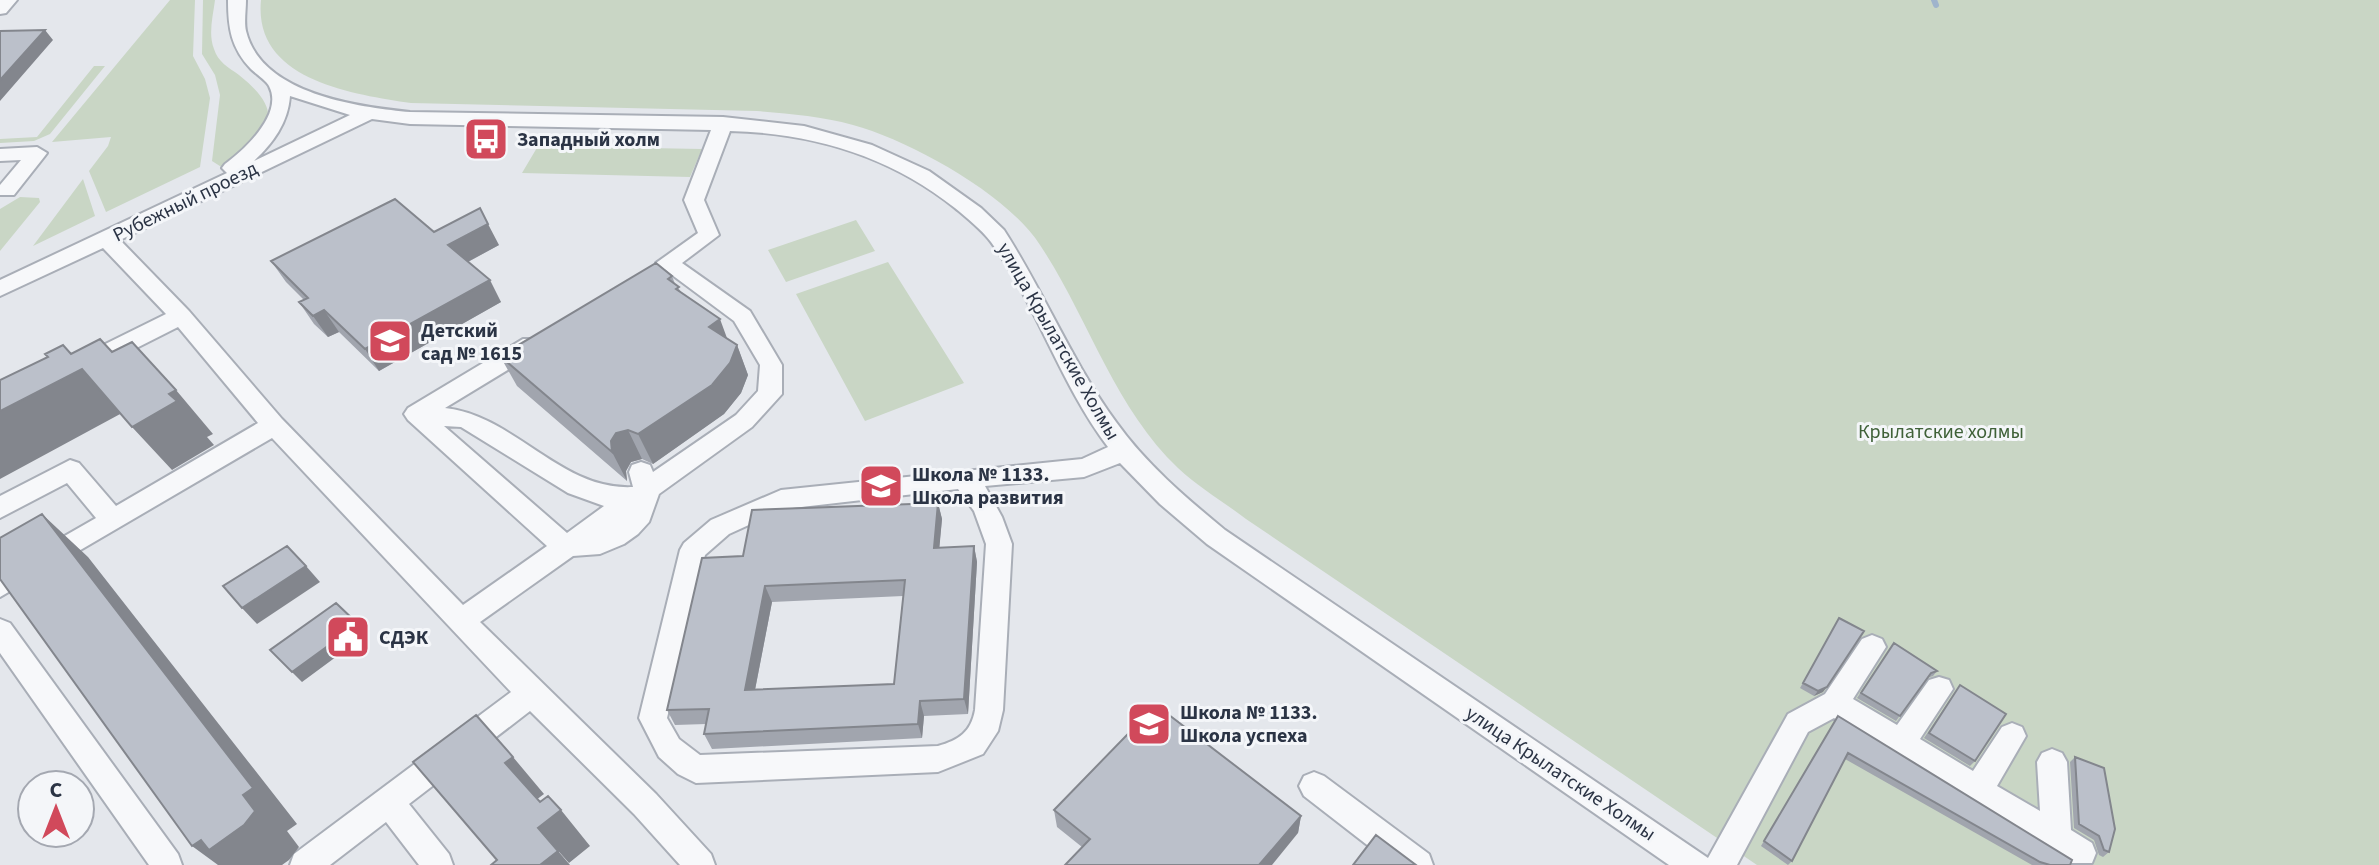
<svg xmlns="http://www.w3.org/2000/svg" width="2379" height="865" viewBox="0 0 2379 865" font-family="'Source Sans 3',sans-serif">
<rect width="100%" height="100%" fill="#e4e7ec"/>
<path fill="#c9d6c5" d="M170 0H195L193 56 205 79 210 98 200 167 106 212 89 171 108 146 111 137 52 142Z
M203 0H215C213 16 208 34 214 49 218 62 228 67 239 75 294 119 261 134 223 168L212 161 220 95 215 75 202 54Z
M261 0H2379V865H1757L1246 519C1224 502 1198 487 1178 468 1114 407 1088 317 1040 245 1007 194 911 141 853 125 821 116 789 114 757 111L411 103C352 94 253 80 261 0Z
M94 66H105L50 134 34 141 0 143V139L37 137Z
M538 146 702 149 690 177 522 173Z
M83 179 95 216 33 246Z
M20 197 39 198 40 202 0 251V209Z
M856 220 875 251 786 282 768 250Z
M888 262 964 383 865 421 796 294Z"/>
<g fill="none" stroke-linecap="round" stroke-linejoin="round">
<path stroke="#9fb4cc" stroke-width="6" d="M1934 0 1936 5"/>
<g stroke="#a9aeb7" stroke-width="4">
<path id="minor" d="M0 0H17L6 13 0 14Z
M228 0H246C246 10 244 22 246 31 261 94 358 107 410 112L723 117 804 126 872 145 929 171 981 208 1004 230C1044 292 1072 362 1116 422 1146 464 1185 497 1225 530L1708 858 1788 714 1825 694 1862 639 1872 635 1882 639 1886 647 1853 699 1897 725 1929 680 1939 677 1949 680 1953 689 1920 739 1973 771 2002 727 2012 723 2022 727 2026 736 1997 786 2040 811 2037 762 2042 753 2052 749 2062 753 2067 762 2071 830 2092 843 2096 853 2092 863H2070L1834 718 1808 732 1737 865H1669L1207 544 1160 504 1120 463 1084 477 985 486 1002 517 1012 544 1003 710 998 731 983 754 938 772 696 783 678 774 659 757 639 718 680 550 684 543 711 520 781 490 1082 459 1108 447C1060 384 1037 305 991 242 981 229 967 218 955 208 890 156 812 133 730 131L704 200 719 235 682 263 750 311 782 365V394L752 427 659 494 649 522 638 534 624 544 600 554 573 556 480 622 656 794 711 854 715 865H680L634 814 530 711 409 804 449 854 453 865H419L386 822 330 865H290L294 854 511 692 272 438 0 597V573L96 518 67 483 0 518V496L70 460 79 463 116 506 258 423 178 327 91 371 83 373 75 371 72 365 75 359 166 314 103 248 0 296V280L227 173 222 168 225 164C244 150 284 114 269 86 267 81 256 74 251 69 231 48 228 28 228 0ZM290 96 350 115 254 161C273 143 288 123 290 96ZM372 119 410 124 711 130 684 200 698 233 656 263 734 321 760 365 758 391 736 415 653 472 650 465 641 462 632 465 629 472 633 487C561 491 514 415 445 408L539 351 542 345 539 339H523L408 408 404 414 408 420 547 546 463 605 282 419 189 311 120 240ZM444 426 461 427 568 493 604 506 567 533ZM958 489 974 511 986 544 975 710C971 732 959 740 938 746L700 755 679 739 667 718 705 555 729 534 784 509Z
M37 147 47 153 44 157 14 195H0V185L21 160 0 161V149Z
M0 619 10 623 178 854 182 865H149L0 653Z
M1314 772 1324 776 1429 854 1433 865H1393L1304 796 1299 786 1304 776Z"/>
</g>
<use href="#minor" fill="#f7f8fa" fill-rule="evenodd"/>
</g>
<path fill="#a1a5ae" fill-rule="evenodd" d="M434 232 499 245 468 262 501 302 379 371 339 332 328 337 314 324 299 302 304 300 286 282 271 261Z
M672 276 675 284 682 293 728 340 737 345 748 375 741 393 724 414 653 464 642 459 631 462 626 471 627 481 517 386 500 356Z
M938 503 942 519 939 548 974 546 977 562 968 714 924 716 922 738 712 749 704 734 706 724 675 725 667 710 743 556ZM903 596 894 684 755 690 772 602Z
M1836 624 1823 692 1814 696 1800 688Z
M1894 643 1937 671 1933 676 1927 678 1896 721 1857 698Z
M1960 685 1975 761 1970 766 1924 738Z
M1838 716 2070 865H2032L1845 759 1792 861 1788 865 1761 846Z
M2075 757 2109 852 2103 857 2099 855 2094 840 2074 828 2070 762Z
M1054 810 1301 816 1298 833 1082 847 1057 827Z"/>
<path fill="#83868d" d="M45 30 53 40 0 101V80Z
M488 224 499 245 460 266 448 245Z
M490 280 501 302 379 371 365 349Z
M324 310 339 332 328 337 313 316Z
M720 319 731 349 709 327Z
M737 345 748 375 741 393 724 414 653 464 638 434Z
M82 369 122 413 0 479V411Z
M176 390 213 434 207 437 214 445 172 470 132 427 169 394Z
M628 430 642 459 631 462 626 471 627 481 612 452 611 441 616 433Z
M938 503 942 519 938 563 934 548Z
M42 514 88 557 297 824 287 831 299 847 289 860 282 865H218L192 846Z
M974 546 977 562 968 714 964 699Z
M306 566 320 582 257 624 242 608Z
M765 586 772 602 752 705 745 690Z
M358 624 367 634 302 682 292 672Z
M1827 687 1823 692 1814 696 1818 691Z
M920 701 924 716 922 738 918 724Z
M513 757 544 794 536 800 505 763Z
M561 810 590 846 569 863 538 828Z
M1301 816 1298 833 1272 865H1259Z
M558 851 570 865H540Z"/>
<path fill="#bbc0ca" stroke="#83868d" stroke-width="2" fill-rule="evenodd" d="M45 30 0 80V31Z
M395 199 434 232 480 208 488 224 448 245 490 280 365 349 324 310 313 316 299 302 308 298 271 261Z
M656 263 672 276 668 279 679 287 676 289 720 319 709 327 737 345 730 363 712 385 638 434 628 430 616 433 611 441 612 452 500 356Z
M100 339 112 352 132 342 176 390 169 394 177 401 132 427 82 369 0 411V380L48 357 45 354 63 345 71 354Z
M938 503 934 548 974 546 964 699 920 701 918 724 704 734 709 709 667 710 702 558 743 556 752 510ZM905 580 894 684 745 690 765 586Z
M42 514 253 788 243 795 255 811 244 825 209 850 201 840 192 846 0 579V538Z
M287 546 306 566 242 608 223 586Z
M336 603 358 624 292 672 270 650Z
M1839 618 1864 631 1827 687 1818 691 1803 683Z
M1894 643 1937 671 1931 673 1900 716 1861 693Z
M1960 685 2006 714 1975 761 1929 733Z
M1156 705 1301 816 1259 865H1065L1090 839 1054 810Z
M476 715 513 757 505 763 540 802 548 796 561 810 538 828 558 851 540 865H491L497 860 413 762Z
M1838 716 2072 860 2070 865H2050L2040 862 1848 753 1792 861 1764 841Z
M2075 757 2104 768 2115 829 2109 852 2104 850 2099 836 2079 824Z
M1376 835 1416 865H1353Z"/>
<defs>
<g id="bus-square" transform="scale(2.3)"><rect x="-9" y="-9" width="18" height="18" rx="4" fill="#d1495b" stroke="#f4f6f9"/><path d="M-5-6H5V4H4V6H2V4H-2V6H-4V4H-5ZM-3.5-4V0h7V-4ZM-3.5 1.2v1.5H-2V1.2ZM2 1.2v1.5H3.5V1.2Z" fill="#fff"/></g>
<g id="school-square" transform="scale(2.3)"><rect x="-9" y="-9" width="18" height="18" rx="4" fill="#d1495b" stroke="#f4f6f9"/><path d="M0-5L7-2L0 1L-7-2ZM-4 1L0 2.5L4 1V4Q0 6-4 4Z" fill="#fff"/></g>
<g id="civic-square" transform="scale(2.3)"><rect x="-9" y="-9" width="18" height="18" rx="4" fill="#d1495b" stroke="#f4f6f9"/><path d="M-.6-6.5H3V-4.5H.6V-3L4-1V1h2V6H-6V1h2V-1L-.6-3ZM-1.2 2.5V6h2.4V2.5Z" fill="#fff"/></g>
</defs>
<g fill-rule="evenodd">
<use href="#bus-square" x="486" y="139"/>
<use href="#school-square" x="390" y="341"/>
<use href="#school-square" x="881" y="486"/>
<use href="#civic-square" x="348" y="637"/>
<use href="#school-square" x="1149" y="724"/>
</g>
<g text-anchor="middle" stroke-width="6" stroke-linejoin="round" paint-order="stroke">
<g font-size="20" font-weight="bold" fill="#2b3445" stroke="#f4f6f9" text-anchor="start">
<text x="517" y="146">Западный холм</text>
<text x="421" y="337">Детский<tspan x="421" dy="23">сад № 1615</tspan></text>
<text x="912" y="481">Школа № 1133.<tspan x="912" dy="23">Школа развития</tspan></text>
<text x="379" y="644">СДЭК</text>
<text x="1180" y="719">Школа № 1133.<tspan x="1180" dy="23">Школа успеха</tspan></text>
</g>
<g font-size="20" fill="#2b3445" stroke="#f4f6f9">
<text transform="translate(185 201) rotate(-26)" y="7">Рубежный проезд</text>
<text transform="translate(1059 341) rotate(60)" y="7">улица Крылатские Холмы</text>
<text transform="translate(1561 773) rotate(34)" y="7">улица Крылатские Холмы</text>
</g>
<g font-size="20" fill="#3f6138" stroke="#f4f6f9">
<text x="1941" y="438">Крылатские холмы</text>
</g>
</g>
<g transform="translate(56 809)"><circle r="38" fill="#f4f6f9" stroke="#a4a8b1" stroke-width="2"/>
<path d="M0-6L14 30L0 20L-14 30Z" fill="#d1495b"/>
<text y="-12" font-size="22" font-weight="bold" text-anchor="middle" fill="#2b3445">С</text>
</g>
</svg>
